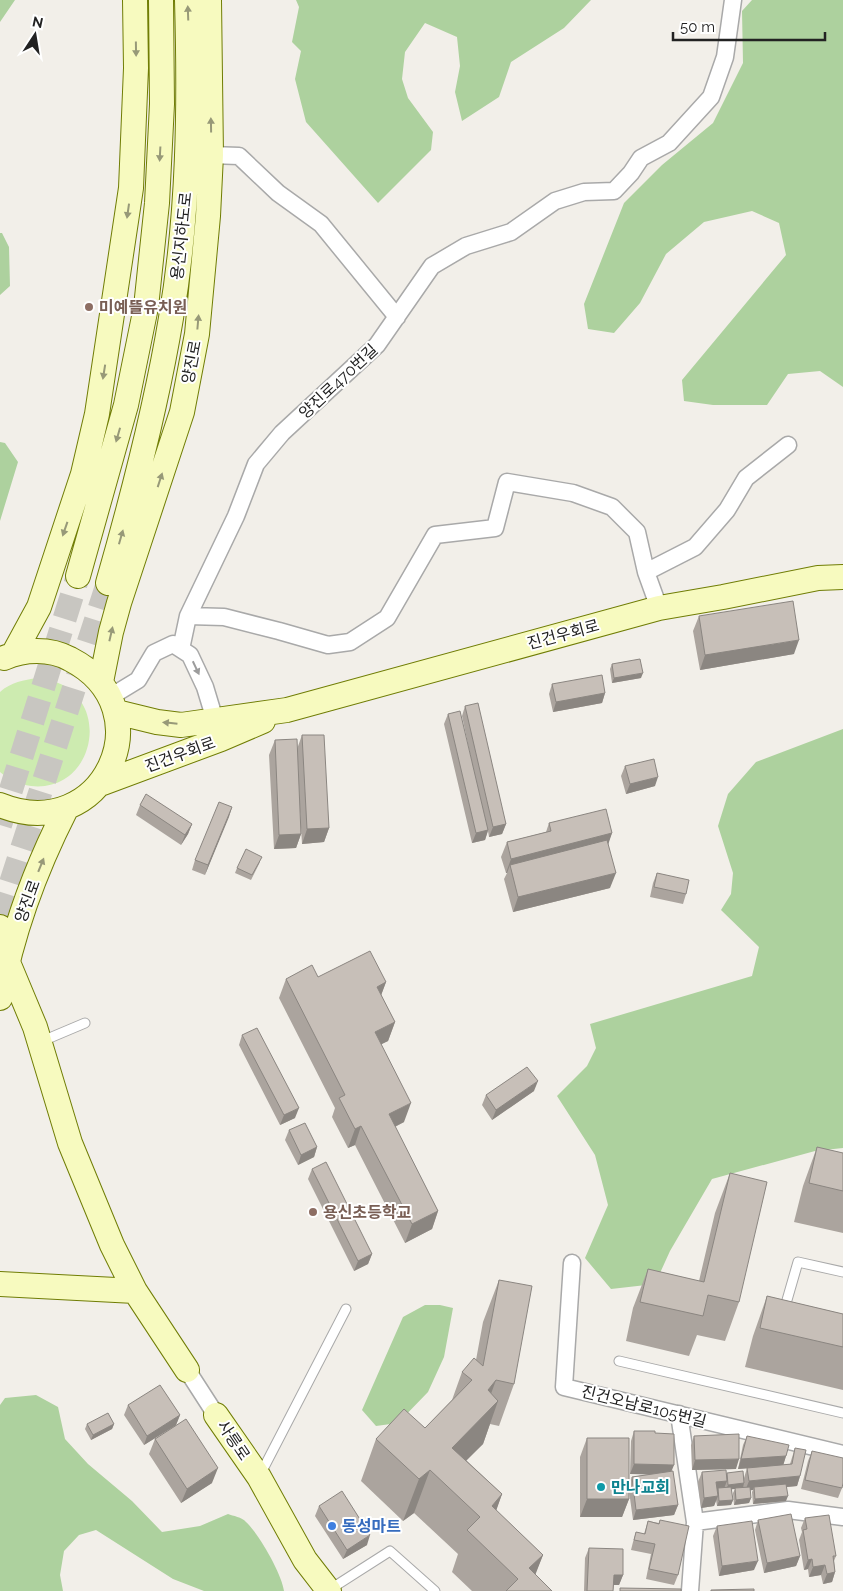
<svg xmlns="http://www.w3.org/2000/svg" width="843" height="1591" viewBox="0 0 843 1591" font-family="Raleway,'Noto Sans KR',sans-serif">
<rect width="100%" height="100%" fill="#f2efe9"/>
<path fill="#cdebb0" d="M37 678C42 679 48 679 53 681 113 700 95 793 31 786 19 784 9 780 0 772V692C11 682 24 680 37 678Z"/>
<path fill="#add19e" d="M0 0H15L0 22Z
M296 0H591L564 28 511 62 499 97 462 121 455 92 460 66 457 37 425 23 405 52 402 79 408 98 433 132 431 150 378 203 306 122 295 79 301 51 292 42 299 7Z
M752 0H843V387L820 371 788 374 767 405H713L684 401 682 380 786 255 779 223 752 211 704 222 666 254 640 303 614 333 588 329 584 304 624 203 662 165 713 123 743 63 742 11Z
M0 233H2L9 247 10 286 0 295Z
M0 442 5 443 18 462 0 521Z
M843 729V1148L815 1151 712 1179 670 1251 655 1284 611 1289 585 1258 608 1205 595 1155 557 1096 587 1066 596 1048 590 1024 752 976 759 947 721 910 731 894 733 873 718 826 728 794 756 762Z
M425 1305H440L453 1308 444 1357 428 1392 398 1423 376 1426 362 1410 403 1317Z
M36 1395 58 1407 65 1439 88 1464 132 1501 162 1532 200 1526 228 1514C233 1516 242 1517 246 1522 259 1534 282 1574 284 1591H204L173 1579 96 1530 79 1535 64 1551 60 1575 63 1591H0V1405L5 1398Z"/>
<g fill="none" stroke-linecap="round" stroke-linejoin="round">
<path stroke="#c8c6c1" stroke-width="24" stroke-dasharray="24 12" stroke-linecap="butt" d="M0 825 78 576
M0 917 108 583"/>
<g stroke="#a9a9a9" stroke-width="11">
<path id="lane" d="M40 1042 85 1023
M790 1308 785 1307 798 1262 843 1272
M619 1361 843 1413
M260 1475 346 1309
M329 1590 390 1551 435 1591"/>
</g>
<g stroke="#a9a9a9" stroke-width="19">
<path id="street" d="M211 155 239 156 278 193 321 224 397 317
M646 572 695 547 727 510 746 478 788 445
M188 616 224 617 279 631 328 645 350 642 387 618 435 535 495 528 507 482 573 493 612 507 637 532 646 572 659 608
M181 649 188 616 236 516 256 464 282 433 377 345 432 266 466 246 511 232 555 201 584 192 614 191 631 173 641 158 669 143 711 97 725 57 733 0
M110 697 138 680 154 653 173 644 190 655 205 687 215 720
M572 1263 564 1387 843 1454
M187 1370 216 1415
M679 1414 695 1522 690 1591
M695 1522 788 1510 843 1517"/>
</g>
<g stroke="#707d05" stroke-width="26">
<path id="secondary" d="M78 576 126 405 146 307 157 203 162 104 161 0
M108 583C133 496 156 408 171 318 189 213 190 106 187 0
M14 653 39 607 83 474 97 414 131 188 136 68 135 0
M101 682 111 632 119 603 182 412 197 334 208 216 211 155 209 0
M116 712 157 722 181 725 287 710 659 608 723 597 818 578 843 577
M100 784 221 739 263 721
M0 805C103 847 167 709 70 659 50 648 24 649 4 658
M0 927 7 960 35 1027 70 1143 112 1245 135 1291 187 1370
M0 998C12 932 36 868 66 809
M0 1284 135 1291
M216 1415 259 1477 305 1560 329 1591"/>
</g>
<use href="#lane" stroke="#fff" stroke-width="9"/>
<use href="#street" stroke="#fff" stroke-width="16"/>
<use href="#secondary" stroke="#f7fabf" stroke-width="24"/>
</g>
<path fill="#aba49e" d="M699 616 794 654 700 670 693 631Z
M612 664 641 678 612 683 610 669Z
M552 684 605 693 602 703 553 712 549 694Z
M465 706 506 824 502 834 489 837 488 831 485 840 472 843 444 724 448 714 472 763 462 716Z
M302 735 329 828 324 842 302 844 299 795 301 834 296 848 274 849 269 755 275 740 297 749Z
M625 766 655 786 626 794 621 776Z
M140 805 192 824 188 834 181 845 136 815Z
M232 807 205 875 192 870 195 860Z
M549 823 612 833 608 843 610 888 513 912 504 879 507 873H506L501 857 507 842 546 832Z
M260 862 251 880 235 873 237 868Z
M657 873 686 894 683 904 650 897 653 883Z
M318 977 386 982 381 995 395 1022 388 1041 381 1044 404 1122 395 1127 438 1211 432 1229 405 1243 355 1145 348 1148 332 1117 335 1108 279 998 286 979Z
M242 1035 295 1118 280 1125 239 1045Z
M534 1091 492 1120 482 1105 486 1095Z
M289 1130 317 1147 314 1157 298 1165 285 1140Z
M817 1147 843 1153V1233L794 1222 803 1186Z
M312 1169 372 1254 368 1264 354 1271 308 1179Z
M730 1173 739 1302 725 1341 697 1335 689 1356 626 1341 633 1308 648 1269 699 1281 715 1213Z
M499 1280 514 1384 499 1426 490 1424 483 1444 466 1460 502 1494 496 1510 543 1555 535 1574 552 1591H472L452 1572 458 1554 414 1513 403 1521 361 1481 376 1439 425 1428 452 1400 462 1372 476 1360 483 1322Z
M767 1296 843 1314V1390L745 1367 753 1336Z
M128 1405 180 1415 176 1425 212 1483 181 1503 149 1454 155 1439 173 1427 144 1445 124 1415Z
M87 1424H114L112 1429 91 1440 85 1429Z
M634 1431 655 1433 671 1472 678 1505 674 1515 633 1520 629 1491V1499L622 1517H580V1457L587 1438 629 1485 632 1477 650 1474H630L631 1441Z
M694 1436 736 1469 692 1470 691 1445Z
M747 1436 786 1456 783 1465 790 1464 795 1448 800 1476 797 1486 787 1487 786 1501 753 1504 752 1492 753 1490H750L751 1498 749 1503 734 1505 733 1493 735 1489H731L733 1500 731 1505 717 1506 716 1500 714 1506 701 1508 698 1482 702 1472 726 1474 744 1478 747 1468 738 1469 743 1445Z
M812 1451 842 1488 838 1498 801 1489 808 1461Z
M319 1506 367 1545 343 1559 315 1516Z
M805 1518 836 1556 834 1561 835 1572 832 1582 823 1584 821 1575 809 1577 808 1569 804 1570 799 1540 802 1532 801 1528Z
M660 1520 678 1575 674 1585 646 1579 651 1554 631 1550 633 1542 636 1532 644 1534 648 1521 659 1523Z
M758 1520 800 1556 796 1566 764 1573 755 1530Z
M717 1526 754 1570 719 1576 713 1536Z
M589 1548 623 1575 619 1585H614L613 1591H584L585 1558Z"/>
<path fill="#8b8681" d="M799 640 794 654 700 670 705 655Z
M643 673 641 678 612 683 614 678Z
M605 693 602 703 553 712 556 702Z
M658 777 655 786 626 794 630 784Z
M232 807 229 817 205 875 208 865Z
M192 824 188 834 181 845 185 835Z
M506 824 502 834 489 837 493 827Z
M329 828 324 842 302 844 307 829Z
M488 830 485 840 472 843 476 833Z
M612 833 607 848 510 865 507 873H506L511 859Z
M301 834 296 848 274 849 279 835Z
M616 873 610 888 513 912 518 897Z
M386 982 379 1001 377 987Z
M395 1022 388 1041 368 1051 375 1032Z
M538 1081 534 1091 492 1120 496 1110Z
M411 1103 404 1122 382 1133 389 1114Z
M299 1108 295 1118 280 1125 284 1115Z
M361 1126 355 1145 348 1148 355 1129Z
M317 1147 314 1157 298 1165 301 1155Z
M438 1211 432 1229 405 1243 412 1224Z
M372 1254 368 1264 354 1271 358 1261Z
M496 1380 483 1416 498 1401 483 1444 444 1483 452 1448 488 1390Z
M180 1415 176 1425 144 1445 147 1436Z
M114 1424 112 1429 91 1440 93 1435Z
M786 1456 783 1466 738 1469 741 1459Z
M739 1459 736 1469 692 1470 695 1460Z
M634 1464 674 1465 670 1475 630 1474Z
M218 1468 212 1483 181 1503 187 1489Z
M430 1470 414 1513 403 1521 419 1479Z
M800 1476 797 1486 754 1490V1487L753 1490 745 1491 749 1481Z
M727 1481 723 1491H716V1482Z
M744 1483 743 1488 726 1490 728 1485Z
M502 1494 487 1537 492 1506Z
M718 1496 714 1506 701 1508 704 1498Z
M788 1496 786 1501 753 1504 755 1499Z
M751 1498 749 1503 734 1505 736 1500Z
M587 1499H629L622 1517H580Z
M733 1500 731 1505 717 1506 719 1501Z
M678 1505 674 1515 633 1520 636 1510Z
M370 1535 367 1545 343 1559 347 1550Z
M543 1555 529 1591V1568Z
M800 1556 796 1566 764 1573 767 1563Z
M812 1559 808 1569 804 1570 808 1560Z
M758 1561 754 1570 719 1576 722 1566Z
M825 1565 821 1575 809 1577 813 1567Z
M835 1572 832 1582 823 1584 827 1574Z
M614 1575H623L619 1585H610Z"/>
<path fill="#c7bfb8" stroke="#8b8681" d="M793 601 799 640 705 655 699 616Z
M640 659 643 673 614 678 612 664Z
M602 675 605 693 556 702 552 684Z
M478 703 506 824 493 827 465 706Z
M460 711 488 830 476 833 448 714Z
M302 735H324L329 828 307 829Z
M297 739 301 834 279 835 275 740Z
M654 759 658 777 630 784 625 766Z
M146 794 192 824 185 835 140 805Z
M219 802 232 807 208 865 195 860Z
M606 809 612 833 511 859 507 842 551 831 549 823Z
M607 840 616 873 518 897 510 865Z
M246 849 262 857 252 875 237 868Z
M657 873 689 880 686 894 654 887Z
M370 951 386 982 377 987 395 1022 375 1032 411 1103 389 1114 438 1211 412 1224 361 1126 355 1129 339 1098 345 1095 286 979 312 965 318 977Z
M257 1028 299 1108 284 1115 242 1035Z
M527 1067 538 1081 496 1110 486 1095Z
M305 1123 317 1147 301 1155 289 1130Z
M817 1147 843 1153V1191L809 1183Z
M326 1162 372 1254 358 1261 312 1169Z
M730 1173 767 1182 739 1302 708 1295 703 1316 640 1302 648 1269 704 1282Z
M499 1280 532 1286 514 1384 496 1380 488 1390 498 1401 452 1448 502 1494 492 1506 543 1555 529 1568 552 1591H506L518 1579 467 1530 480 1517 430 1470 419 1479 376 1439 404 1409 425 1428 472 1380 462 1372 474 1358 483 1366Z
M767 1296 843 1314V1347L760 1328Z
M160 1385 180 1415 147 1436 128 1405Z
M108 1413 114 1424 93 1435 87 1424Z
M186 1419 218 1468 187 1489 155 1439Z
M634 1431H655V1433L674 1434V1465L634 1464Z
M739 1434V1459L695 1460 694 1436Z
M747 1436 789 1445 786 1456 741 1459Z
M587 1438H629V1499H587Z
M795 1448 806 1450 800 1476 749 1481 747 1468 792 1464Z
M812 1451 843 1458V1483L842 1488 805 1480Z
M726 1470 727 1481 716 1482 718 1496 704 1498 702 1472Z
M673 1471 678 1505 636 1510 632 1477Z
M743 1471 744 1483 728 1485 727 1473Z
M786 1484 788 1496 755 1499 754 1487Z
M731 1487 733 1500 719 1501 718 1488Z
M750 1487 751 1498 736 1500 735 1488Z
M342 1491 370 1535 347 1550 319 1506Z
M791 1514 800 1556 767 1563 758 1520Z
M829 1515 836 1556H833L835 1572 827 1574 825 1565 813 1567 812 1559 808 1560 803 1530 807 1529 805 1518Z
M660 1520 689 1526 678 1575 649 1569 655 1544 634 1540 636 1532 645 1534 648 1521 659 1524Z
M752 1521 758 1561 722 1566 717 1526Z
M589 1548 623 1549V1575H614L613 1591H587Z
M620 1588 681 1589V1591H620Z
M754 1589V1591H711V1590Z"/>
<defs><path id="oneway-solid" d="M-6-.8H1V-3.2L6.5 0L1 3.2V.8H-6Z" transform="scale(1.25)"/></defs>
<g fill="#979978">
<use href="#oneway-solid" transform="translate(188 13) rotate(-92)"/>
<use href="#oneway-solid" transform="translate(136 49) rotate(89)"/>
<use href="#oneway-solid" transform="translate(211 125) rotate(-91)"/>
<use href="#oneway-solid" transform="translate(160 154) rotate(93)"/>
<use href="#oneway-solid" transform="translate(128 211) rotate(98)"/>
<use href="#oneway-solid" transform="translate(198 322) rotate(-85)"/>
<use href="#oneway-solid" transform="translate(104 372) rotate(99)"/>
<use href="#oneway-solid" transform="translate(118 435) rotate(106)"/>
<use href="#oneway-solid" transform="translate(160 480) rotate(-72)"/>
<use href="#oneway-solid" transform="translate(65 529) rotate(109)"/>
<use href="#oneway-solid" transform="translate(121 537) rotate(-74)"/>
<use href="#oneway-solid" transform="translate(111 634) rotate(-77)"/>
<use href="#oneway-solid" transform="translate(170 723) rotate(-174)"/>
<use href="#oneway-solid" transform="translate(41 865) rotate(-68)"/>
</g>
<use fill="#9c9c9c" href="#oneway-solid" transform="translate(196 668) rotate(65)"/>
<g fill="#8d6e63" stroke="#fff" stroke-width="2">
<circle cx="89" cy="307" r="5"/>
<circle cx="313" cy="1212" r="5"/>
</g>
<circle fill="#0f9aa8" stroke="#fff" stroke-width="2" cx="601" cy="1487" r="5"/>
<circle fill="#3f7fe0" stroke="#fff" stroke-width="2" cx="332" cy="1526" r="5"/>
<g text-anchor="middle" stroke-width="4" stroke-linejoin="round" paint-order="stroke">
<g font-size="16" fill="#222" stroke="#fff">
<text transform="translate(181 236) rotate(-84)" y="6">용신지하도로</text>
<text transform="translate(191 362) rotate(-79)" y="6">양진로</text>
<text transform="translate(338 381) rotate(-43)" y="6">양진로470번길</text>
<text transform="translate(563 634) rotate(-15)" y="6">진건우회로</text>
<text transform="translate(180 754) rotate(-20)" y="6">진건우회로</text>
<text transform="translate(27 901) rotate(-70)" y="6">양진로</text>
<text transform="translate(644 1406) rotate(14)" y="6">진건오남로105번길</text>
<text transform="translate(234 1440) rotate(56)" y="6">사릉로</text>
</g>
<g font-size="16" font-weight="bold" fill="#785e54" stroke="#fff" text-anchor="start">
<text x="99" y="313">미예뜰유치원</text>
<text x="323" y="1218">용신초등학교</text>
</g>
<g font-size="16" font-weight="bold" fill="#0d838f" stroke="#fff" text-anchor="start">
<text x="611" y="1493">만나교회</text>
</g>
<g font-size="16" font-weight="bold" fill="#366cbe" stroke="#fff" text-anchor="start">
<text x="342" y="1532">동성마트</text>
</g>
</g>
<g transform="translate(35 35) rotate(12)" stroke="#ffffff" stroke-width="4" paint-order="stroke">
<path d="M0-4L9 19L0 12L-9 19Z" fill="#222222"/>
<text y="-8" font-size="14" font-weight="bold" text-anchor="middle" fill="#222222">N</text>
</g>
<path d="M673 32v8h152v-8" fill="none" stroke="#222222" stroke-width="2.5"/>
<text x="680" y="32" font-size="15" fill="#222222" stroke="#ffffff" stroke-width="4" paint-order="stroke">50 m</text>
</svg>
